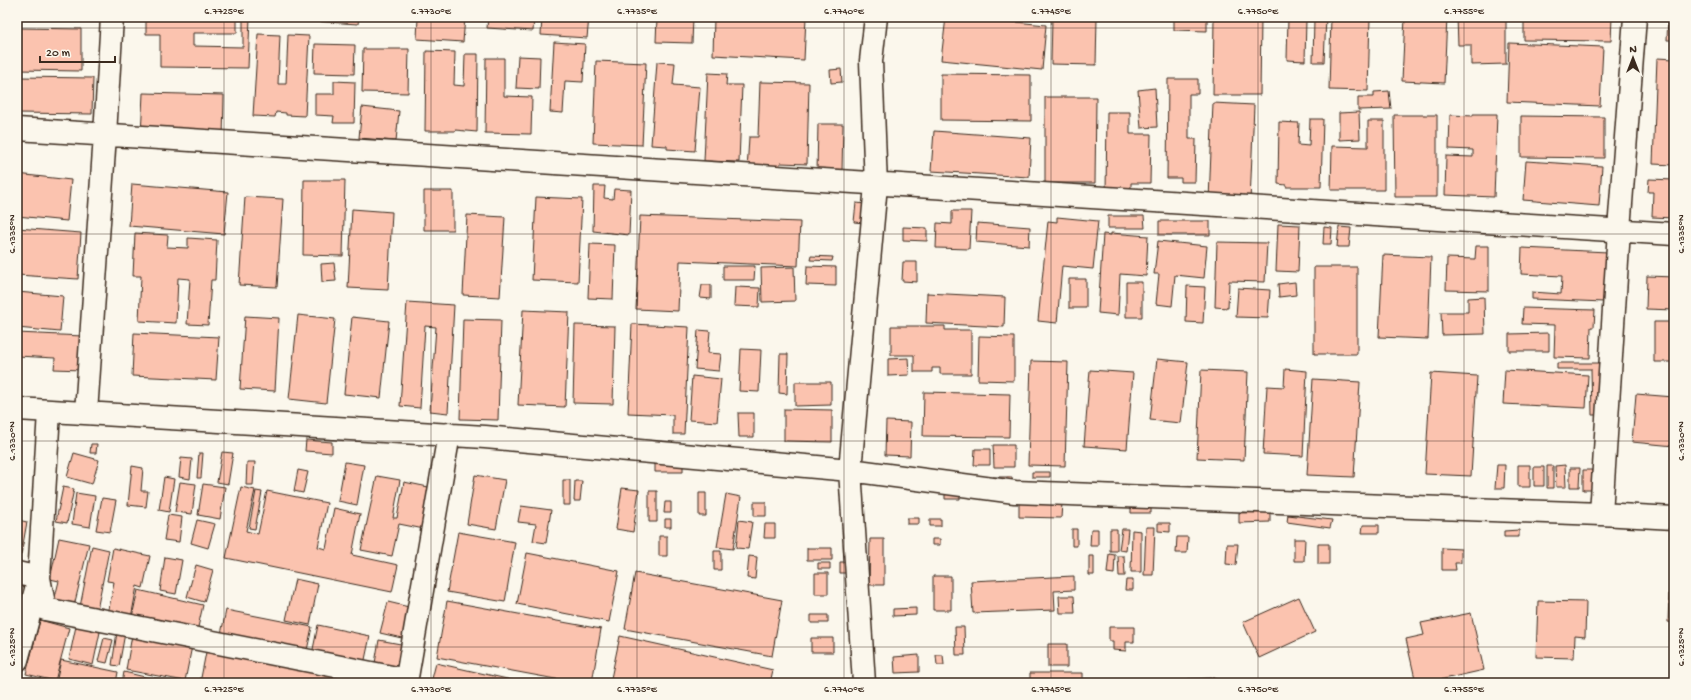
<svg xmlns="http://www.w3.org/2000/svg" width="1691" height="700" viewBox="0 0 1691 700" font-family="'Gochi Hand',sans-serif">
<rect width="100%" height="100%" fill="#fbf7ec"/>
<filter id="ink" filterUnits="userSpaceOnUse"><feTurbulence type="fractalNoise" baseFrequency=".025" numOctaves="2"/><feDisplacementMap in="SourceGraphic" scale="8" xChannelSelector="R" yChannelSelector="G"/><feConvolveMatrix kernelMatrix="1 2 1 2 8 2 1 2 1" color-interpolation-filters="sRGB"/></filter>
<g filter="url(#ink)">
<path fill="#fbc3af" stroke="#3b2a1e" d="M243 17H250L248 68 160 67V34H146V18L237 19V33H193V46L243 47Z
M312 17H359L358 24 312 21Z
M418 17H465L463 42 417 39Z
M488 17H534L533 31 487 28Z
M542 17H589L587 38 541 35Z
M657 17H693L692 43 656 42Z
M714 17H806L804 60 713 55Z
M946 17H964L1046 25 1042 70 941 60Z
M1052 17H1097L1096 65 1051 64Z
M1174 17H1207V31L1174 30Z
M1214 17H1261L1260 95H1213Z
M1288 17H1326L1324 62H1313L1314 19H1306L1305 61 1287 60Z
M1331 17H1370L1368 91 1329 90Z
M1405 17H1447L1444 83 1402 81Z
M1457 17H1506V64L1471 65V45H1458Z
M1524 17H1612L1611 41 1524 40Z
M1668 17H1674V40H1667Z
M17 28 81 29V71L17 70Z
M258 34 280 35 278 84H286L288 35 309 36 305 116 286 115V113L276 112 275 117 253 116Z
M554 42 585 44 583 82 565 81 563 113 550 112Z
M1509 43 1603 47 1600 106 1507 102Z
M315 44 355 45 354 74 314 73Z
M363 49H409L408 93 362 92Z
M426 51 455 52 454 85 464 86 465 54H478L477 132 455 130V131H425Z
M518 56 540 57 539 89 516 88Z
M486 58H504V96L532 97 531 134 485 133Z
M1657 58 1674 59V165L1653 164Z
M596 61 646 63 642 145 593 143Z
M657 62 675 63 673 85 700 87 695 151 667 149V146L651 145Z
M841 69 842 82 831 83 830 70Z
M708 73 727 74 726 85H742L739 162 704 161Z
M941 74 1031 75V121L941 120Z
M17 77 93 78 92 114 17 113Z
M1168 79H1198V94H1189V139H1196L1195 182H1181V178H1167Z
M334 81 355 82 354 123H333L334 116 315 115V94H334Z
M760 82 809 83 807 164 780 163 779 171H747L749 137H758Z
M1155 88 1157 127 1141 128 1138 90Z
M1389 91 1391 109 1358 110V97H1374V92Z
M143 93 224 95 223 138 141 136Z
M1045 97H1096L1095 183H1045Z
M1213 103 1254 105 1250 202 1209 200Z
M362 107 399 111 396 141 359 138Z
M1107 112H1130V134H1151L1150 183H1131V193H1106Z
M1359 112 1360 139 1339 140V113Z
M1473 114H1497L1494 197 1445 195 1446 156 1473 157V150L1449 149 1450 115 1473 116Z
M1394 115H1437V197H1395Z
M1521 116 1604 117V158L1521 157Z
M1310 119H1323L1321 187H1286V185L1278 184 1279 122 1299 123 1298 145 1309 146Z
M1368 121H1384V190H1331L1332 146 1368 147Z
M818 124H843L842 173 817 172Z
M934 131 1031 138 1029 177 931 171Z
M1526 161 1602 166 1599 206 1523 200Z
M17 174 71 180 67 221 17 216Z
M1649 179 1674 180V218L1652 217 1653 192H1648Z
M304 180H345L343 256 303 255Z
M132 184 228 192 224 234 129 226Z
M594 186H605L604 198 613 199 614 189 631 190 629 235 593 231Z
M424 191H453V230H424Z
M245 197 283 199 277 287 239 285Z
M536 197 582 199 578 282 532 280Z
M856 203 866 204 864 223 854 222Z
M352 209 392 212 388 290 348 288Z
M952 211H971L969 249 936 248 937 223 952 224Z
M467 215 505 217 500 297 463 295Z
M640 216 800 222 798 266 680 261 678 311 636 309Z
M1108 216H1144L1145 228H1108Z
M1057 217 1098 221 1093 269 1062 266 1057 323 1038 321 1048 221 1057 222Z
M1159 221H1210V235H1159Z
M977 223 1030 227 1029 246 976 242Z
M1278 224 1300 225 1298 272 1276 271Z
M903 227 927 228V241L903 240Z
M1324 227 1332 228 1331 244H1323Z
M1339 227 1351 228 1349 247H1337Z
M17 228 81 233 78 279 17 275Z
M135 233 168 235 167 247 188 248V238L217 240 215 280H211L208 325 187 324 190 279 178 278 176 323 139 321 141 276H133Z
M1111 233 1148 236 1146 276 1120 274 1118 315 1098 313 1103 234 1111 235Z
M1158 241 1207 246 1204 278 1175 275 1172 306 1156 304 1159 274H1154Z
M1217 242 1267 243 1265 282 1229 281 1228 308 1215 307Z
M590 244 615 245 613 299 588 298Z
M1476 246H1489V291L1446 290 1447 258 1475 259Z
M1522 248 1608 252 1604 302 1532 299V292L1561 294 1562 276 1521 274Z
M1383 255 1431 257 1428 339 1379 337Z
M811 256 833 257 832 261 810 260Z
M903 262H917V282L902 281Z
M334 263 336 281 322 282 321 264Z
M723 266H755L754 280H723Z
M807 266 836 267V286L806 285Z
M794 267 795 301 762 302 761 268Z
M1314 267H1357V354H1314Z
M1647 276 1674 277V310L1646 309Z
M1069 279H1086V308H1069Z
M1126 282H1142V317H1126Z
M1295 282 1296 295 1279 297 1278 284Z
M702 285H711V299L700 298Z
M1187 286 1205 287 1203 323 1186 322Z
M735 287 760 288 759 307 734 306Z
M1238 288 1270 290 1268 318 1236 317Z
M17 292 63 296 60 332 17 328Z
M927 293 1005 297 1004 327 926 323Z
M1484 297 1485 334 1442 335 1441 312H1468V298Z
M407 302 454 305 448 413 430 411 436 327 425 326 420 408 400 406Z
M1523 308 1595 310 1594 327H1591L1590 358 1554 357 1555 325 1522 324Z
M523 310 569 312 565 407 518 405Z
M298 315 335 319 326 403 289 399Z
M245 316 279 318 275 391 240 389Z
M352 317 389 321 381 398 344 394Z
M463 319 501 320 498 420 460 419Z
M1654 322H1674V362H1654Z
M632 324 689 327 684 434H673V415L628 413Z
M575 325 615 326 613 404 573 403Z
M891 326H945V330H971V374H940V368H932V372H914V355H891Z
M698 330 710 331 708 353 721 354 719 371 695 369Z
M17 333 83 336 82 370 54 369 55 358 17 356Z
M134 333 219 337 216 380 132 376Z
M1549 333V351H1509V334Z
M979 336 1014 337V381L978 380Z
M741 349 761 350 759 392 739 391Z
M780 354H788L787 394 779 393Z
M908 358 909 375 888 376V359Z
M1157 359 1188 362 1181 423 1150 420Z
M1031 361 1068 362 1065 466 1028 465Z
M1557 363H1600L1602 415H1592L1591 369H1557Z
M1285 369 1307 371 1303 456 1263 454 1267 386 1284 387Z
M1090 370 1133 373 1127 449 1084 446Z
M1201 370 1248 372 1244 460 1197 458Z
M1505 370 1588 375 1586 408 1503 404Z
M1431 373 1477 376 1471 476 1425 474Z
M692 376 721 379 717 422 689 420Z
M1313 379 1360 382 1354 477 1307 475Z
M795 382H831V405L795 406Z
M924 392 1010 394 1009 437 923 436Z
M1636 394 1674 397V446L1632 442Z
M784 409 832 410V442L784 441Z
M738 413H754V437H739Z
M886 421 911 422 910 456 885 455Z
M306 440 332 442V453L305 451Z
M91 444H97L96 453H90Z
M993 445H1014V467H994Z
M975 449H990V465H974Z
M222 452 233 453 228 484 217 482Z
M74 453 99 460 92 484 67 477Z
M199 453H203L201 478H197Z
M181 458 192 459 190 479 179 477Z
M247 462H255L253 485H246Z
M345 462 364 465 357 505 338 501Z
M655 463H683V472H655Z
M1497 465H1505L1504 488H1495Z
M1518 465H1530V487H1518Z
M1565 465 1566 487H1556L1555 466Z
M132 466 143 468 141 491H148L146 507 128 505Z
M1547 466H1553V488H1547Z
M1534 467H1544V486H1534Z
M1570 468H1580L1579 487H1570Z
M298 470 308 472 303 493 294 491Z
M1583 470H1592V490H1583Z
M1032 472H1050V477H1032Z
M475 475 505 480 496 529 467 524Z
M377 476 400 480 393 518H397L404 482 438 489 429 530 399 524 392 556 361 550Z
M164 477 174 479 169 512 159 510Z
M993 477H1012V485H993Z
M563 480H570V505H563Z
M575 481H582L580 501H574Z
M180 482 196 484 192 514 175 512Z
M203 484 225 487 220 519 198 515Z
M63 487 74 489 67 523 56 521Z
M241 487 255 490 246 531 258 534 267 491 327 503 318 547 326 549 334 508 360 514 352 555 398 565 392 592 226 558Z
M622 488 639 490 633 532 616 529Z
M256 491 262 492 255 529 249 528Z
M649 491H657V522H649Z
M76 493 95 496 90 527 72 524Z
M699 493H706V516H699Z
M726 494 741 497 733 549 717 547Z
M945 494H960V499H945Z
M102 498 116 500 110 532 96 530Z
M665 502H671V513H664Z
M754 502H766V516H754Z
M1019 502 1062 503 1061 518 1019 517Z
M521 506 551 510 546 543 533 541 536 524 518 522Z
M1131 508H1151V513H1131Z
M1270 512V522L1239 523V513Z
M168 515 182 517 179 542 164 540Z
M1288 515 1332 520 1330 528 1287 522Z
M907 518H919V524H907Z
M665 519H671V527H665Z
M930 519H941V526H930Z
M18 520 27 522 21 555 17 554Z
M197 520 215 524 208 548 191 543Z
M739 520 752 522 748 549 736 548Z
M1158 523H1170V532L1158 531Z
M765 524H775V538H764Z
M1363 525H1379V533H1362Z
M1146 527H1155L1153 575H1144Z
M1072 529H1077V546H1072Z
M1091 529H1098V546H1090Z
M1110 529H1117V551H1110Z
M1122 529H1128L1126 551 1119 550Z
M1132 530 1141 531V572H1131Z
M1519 530V537H1504V531Z
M458 532 515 542 505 602 447 592Z
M659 536H667V556H659Z
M1177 537H1188L1187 553H1176Z
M59 538 89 544 74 606 54 601 59 581 50 579Z
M870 539H884V585H869Z
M932 539H940V545H932Z
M1294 539H1305L1304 561H1294Z
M1227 544H1238L1236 565 1226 564Z
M1318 544H1329V564H1318Z
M92 546 109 550 96 615 79 612Z
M113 548 150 556 143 588 137 586 131 618 108 614 114 582 107 581Z
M807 548H832V560H807Z
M1442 548 1461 549V563H1455L1456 570H1442Z
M714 551H721V570H714Z
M527 553 619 571 609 622 517 604Z
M1109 554 1115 555 1114 574 1107 573Z
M749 556 757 557 755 579 747 578Z
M1089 556H1094V575H1089Z
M1118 556H1124L1125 576H1119Z
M165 557 182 560 176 594 160 591Z
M840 562H850V573H840Z
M818 563H830V569H818Z
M196 565 213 570 204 602 187 597Z
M635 573 782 600 772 656 625 629Z
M815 573H828V594H815Z
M933 576H951V610H933Z
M1074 576V590L1054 591 1055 610 973 613 971 581Z
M295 579 318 584 310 625 286 620Z
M1126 580H1133V590H1125Z
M138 590 203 605 196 636 131 621Z
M1669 593H1674V623L1668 622Z
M1059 596H1074L1075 613H1060Z
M1299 597 1315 632 1259 658 1243 622Z
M447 601 601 629 592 683H577L437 657Z
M1538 601 1586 602 1585 637 1575 636 1574 658 1536 657Z
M388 602 413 608 406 639 380 633Z
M916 608V615L893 616V609Z
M226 610 312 627 306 655 220 639Z
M1471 613 1484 670 1435 681 1434 680 1416 683 1406 639 1424 635 1421 623Z
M811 615H828V623H811Z
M40 620 69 628 55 681 26 674Z
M318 625 370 636 363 669 311 659Z
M76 626 100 632 93 665 69 659Z
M955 627H964L965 655H956Z
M1109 627H1134V642H1126V651L1113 650V641H1109Z
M117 632 125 633 119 666 112 665Z
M132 635 192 646 185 681 126 670Z
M620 636 773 670 770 683H610Z
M104 638 113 640 107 663 98 661Z
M811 638H833V652H811Z
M379 640 406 645 400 674 374 669Z
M1048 644H1067V667H1048Z
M207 647 392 683H200Z
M919 655V672L895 673 894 657Z
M936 655H943L944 665H937Z
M61 660 118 672 116 683H56Z
M436 663 525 683H431Z
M124 672 149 678 148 683H122Z
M1030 673H1083V683H1026L1030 682Z
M154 678 176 683H153Z
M1215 678V683H1188V679Z"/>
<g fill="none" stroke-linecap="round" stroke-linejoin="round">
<g stroke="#3b2a1e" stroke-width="25">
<path id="minor" d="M17 129 1674 234
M17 409 485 437 850 470 1015 492 1601 514 1674 518
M86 413 105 135 112 17
M1601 514 1619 230 1635 17
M17 573 39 578 45 609 407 680
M17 660 39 578 49 412
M406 683 449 434
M864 683 850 470 876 185 871 61 876 17"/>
</g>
<use href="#minor" stroke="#fbf7ec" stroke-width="22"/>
</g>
</g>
<path fill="none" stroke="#3b2a1e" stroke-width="1" stroke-opacity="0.45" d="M17 17V683M224 17V683M431 17V683M637 17V683M844 17V683M1051 17V683M1258 17V683M1464 17V683M1671 17V683M17 28H1674M17 234H1674M17 441H1674M17 647H1674"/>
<rect width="1691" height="700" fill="none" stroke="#fbf7ec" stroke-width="44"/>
<g transform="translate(1633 58)" stroke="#fbf7ec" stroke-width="3" paint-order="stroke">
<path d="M0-3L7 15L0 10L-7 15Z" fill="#3b2a1e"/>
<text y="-6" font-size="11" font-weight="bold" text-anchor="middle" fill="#3b2a1e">N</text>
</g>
<path d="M40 56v6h75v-6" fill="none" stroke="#3b2a1e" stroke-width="2"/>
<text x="46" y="56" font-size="12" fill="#3b2a1e" stroke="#fbf7ec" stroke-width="3" paint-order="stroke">20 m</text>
<rect x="22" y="22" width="1647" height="656" fill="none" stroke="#3b2a1e" stroke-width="1.5"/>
<g font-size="10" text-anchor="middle" fill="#3b2a1e">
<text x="224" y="14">6.7725°E</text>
<text x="431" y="14">6.7730°E</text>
<text x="637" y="14">6.7735°E</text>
<text x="844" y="14">6.7740°E</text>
<text x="1051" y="14">6.7745°E</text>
<text x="1258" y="14">6.7750°E</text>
<text x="1464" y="14">6.7755°E</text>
<text transform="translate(11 234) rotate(-90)" y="4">6.1335°N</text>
<text transform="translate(1680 234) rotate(-90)" y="4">6.1335°N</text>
<text transform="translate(11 441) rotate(-90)" y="4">6.1330°N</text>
<text transform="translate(1680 441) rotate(-90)" y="4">6.1330°N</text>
<text transform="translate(11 647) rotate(-90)" y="4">6.1325°N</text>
<text transform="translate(1680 647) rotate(-90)" y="4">6.1325°N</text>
<text x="224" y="692">6.7725°E</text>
<text x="431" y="692">6.7730°E</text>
<text x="637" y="692">6.7735°E</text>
<text x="844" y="692">6.7740°E</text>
<text x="1051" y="692">6.7745°E</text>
<text x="1258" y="692">6.7750°E</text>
<text x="1464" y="692">6.7755°E</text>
</g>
</svg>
